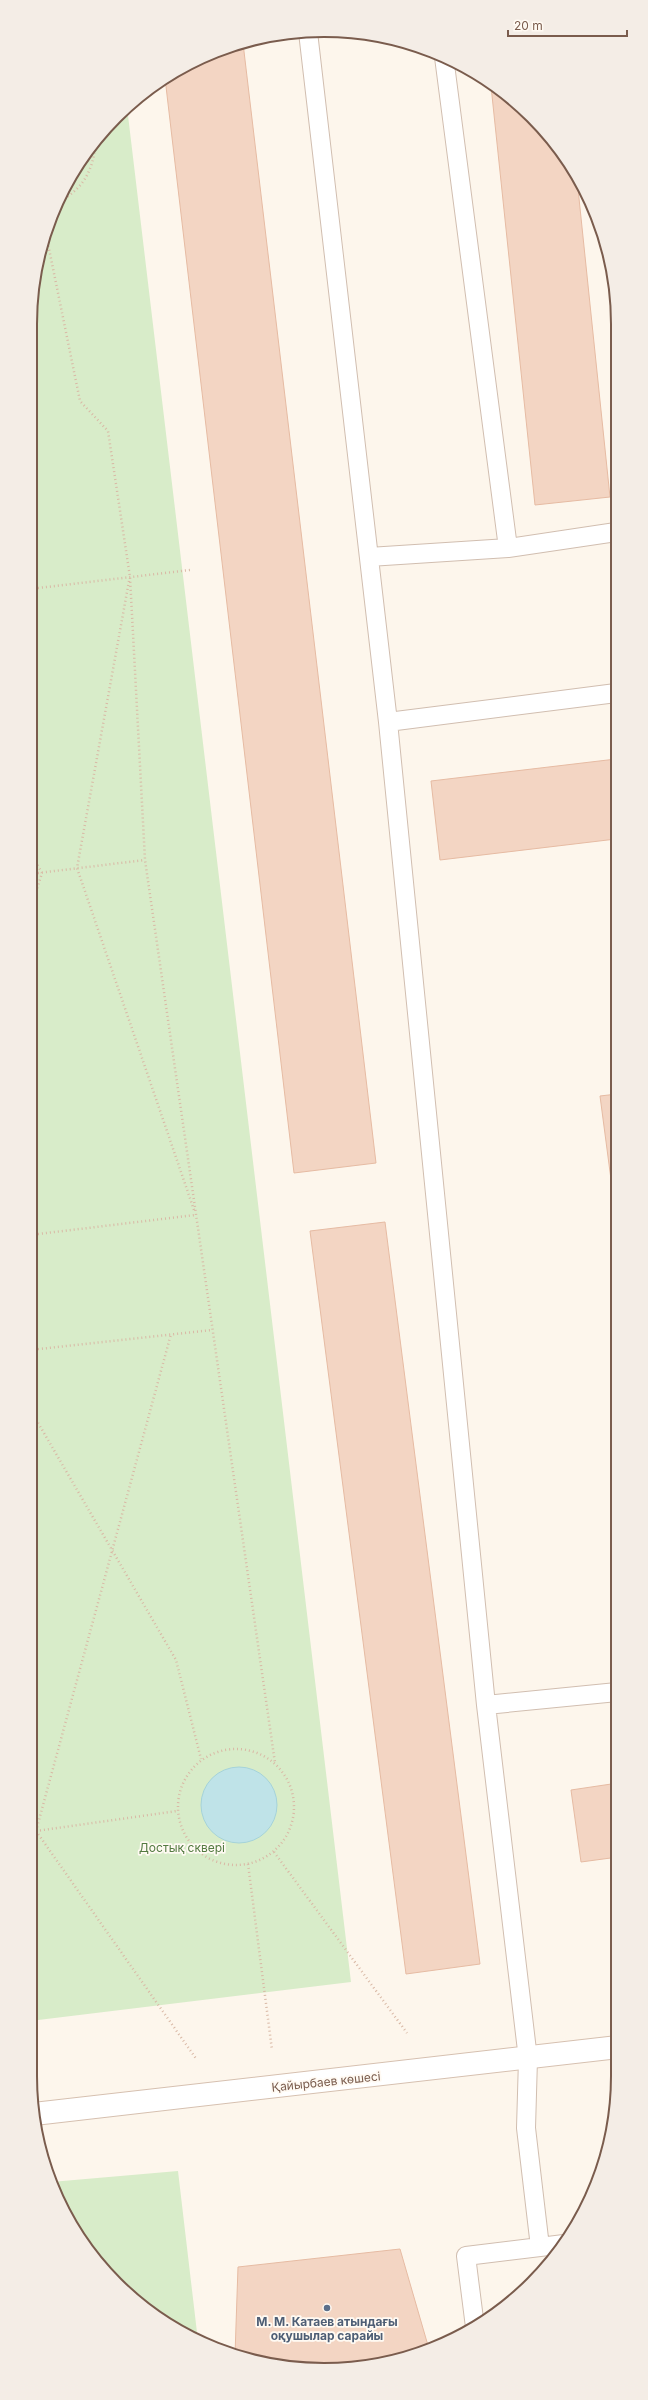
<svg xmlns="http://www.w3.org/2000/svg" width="648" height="2400" viewBox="0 0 648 2400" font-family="Inter,sans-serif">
<rect width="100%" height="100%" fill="#fdf6ec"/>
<path fill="#d8ecc9" d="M127 107 351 1982 30 2021V324C32 305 32 285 36 266 49 208 80 146 127 107Z
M178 2171 198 2341 145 2309 103 2270 51 2182Z"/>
<path fill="#bfe3e8" stroke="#a5d3da" d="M201 1805a38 38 0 1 1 76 0a38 38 0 1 1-76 0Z"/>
<path fill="#f3d5c3" stroke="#e6bba3" d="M243 43 376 1163 294 1173 165 78 211 52Z
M491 86 532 116 577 179 610 497 535 505Z
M616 759V839L440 860 431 781Z
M617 1094V1225L600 1096Z
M385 1222 480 1964 406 1974 310 1231Z
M618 1783V1857L581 1862 571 1790Z
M400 2249 429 2349 400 2360 305 2369 248 2360 235 2355 238 2267Z"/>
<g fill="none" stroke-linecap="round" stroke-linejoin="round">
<g stroke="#d1beb0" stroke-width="20">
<path id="lane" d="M308 32 388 722
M444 57 508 548 616 532
M369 557 508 548
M486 1705 617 1692
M564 2244 540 2247 526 2128 528 2059 486 1705 388 722 616 693
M475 2327 466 2256 540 2247"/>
</g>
<g stroke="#d6c0b0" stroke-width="24">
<path id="secondary" d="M34 2114 618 2047"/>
</g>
<path stroke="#d9b8a5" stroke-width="2.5" stroke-dasharray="1 3" stroke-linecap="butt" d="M57 202C82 192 95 168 95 142
M46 234 80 401 108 431 130 577 145 860 275 1763
M129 581 77 868 194 1210
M30 589 190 570
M30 851 42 873 30 911
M30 874 145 860
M30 1235 195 1215
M30 1350 212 1330
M30 1409 176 1660 201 1759
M178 1807a58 58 0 1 1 116 0a58 58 0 1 1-116 0Z
M36 1831 171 1334
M36 1831 197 2060
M36 1831 177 1811
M274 1852 407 2033
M248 1864 272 2050"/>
<use href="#lane" stroke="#fff" stroke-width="18"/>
<use href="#secondary" stroke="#fff" stroke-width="22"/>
</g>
<circle fill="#5c6f8a" stroke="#fffaf3" stroke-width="1.5" cx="327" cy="2308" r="4"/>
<g text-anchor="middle" stroke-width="3.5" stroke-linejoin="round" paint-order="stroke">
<g font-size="12" fill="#537a41" stroke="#fffaf3">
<text x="182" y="1852">Достық сквері</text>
</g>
<g font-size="12" fill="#7a5c4d" stroke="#fffaf3">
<text transform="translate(326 2082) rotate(-6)" y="4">Қайырбаев көшесі</text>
</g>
<g font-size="12" font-weight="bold" fill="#4e5e75" stroke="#fffaf3">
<text x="327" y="2326">М. М. Катаев атындағы<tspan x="327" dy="14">оқушылар сарайы</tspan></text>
</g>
</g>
<path d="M0 0H648V2400H0ZM324 37H324A287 287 0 0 1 611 324V2076A287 287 0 0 1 324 2363H324A287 287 0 0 1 37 2076V324A287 287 0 0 1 324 37Z" fill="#f4ede6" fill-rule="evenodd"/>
<path fill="none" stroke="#7a5c4d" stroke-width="2" d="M324 37H324A287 287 0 0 1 611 324V2076A287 287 0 0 1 324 2363H324A287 287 0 0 1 37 2076V324A287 287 0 0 1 324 37Z"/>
<path d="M508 30v6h119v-6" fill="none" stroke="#7a5c4d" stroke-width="2"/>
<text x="514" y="30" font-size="12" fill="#7a5c4d" stroke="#fffaf3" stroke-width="3" paint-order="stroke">20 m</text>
</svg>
